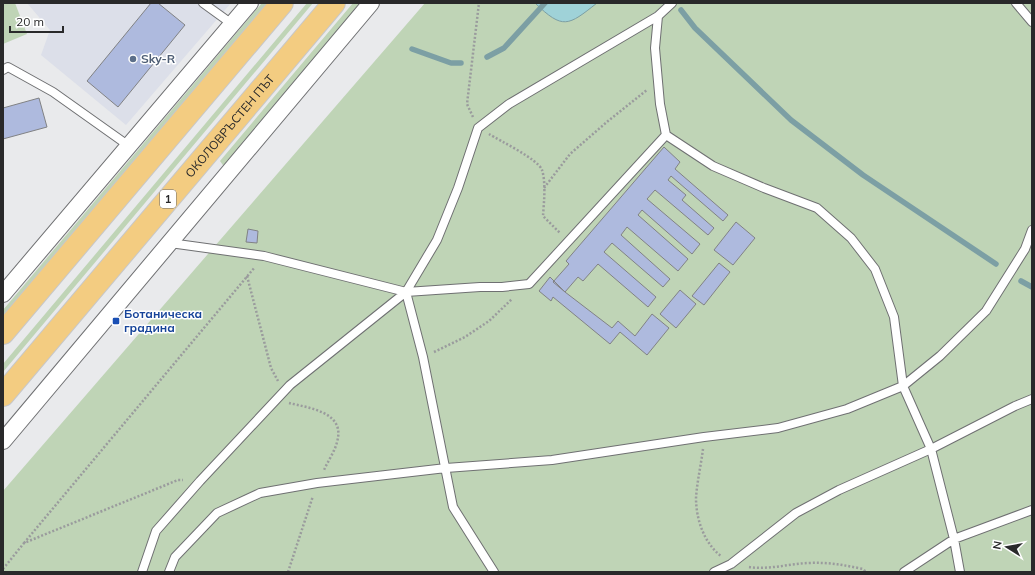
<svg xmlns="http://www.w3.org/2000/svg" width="1035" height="575" viewBox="0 0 1035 575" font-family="Mulish,sans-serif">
<rect width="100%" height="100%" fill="#e9eaec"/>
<path fill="#dcdfe9" d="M27 3H231L126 125 41 55 50 30Z"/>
<path fill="#bfd4b6" d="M3 3H15L27 34 3 44Z
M262 3H268L3 319V310Z
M307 3H313L3 372V364Z
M353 3H364L225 168 220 161Z
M425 3H1032V572H3V491Z"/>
<path fill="#9fd2d8" stroke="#7c9fa4" d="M535 3H597C568 26 563 30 535 3Z"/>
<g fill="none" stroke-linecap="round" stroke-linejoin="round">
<path stroke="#7c9fa4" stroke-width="5.5" d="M681 10 695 28 791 120 863 175 996 264
M412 49 451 63H461
M487 57 504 48 545 3
M1021 281 1032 287"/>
</g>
<path fill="#aebade" stroke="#818284" d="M151 3H158L185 25 118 107 87 81Z
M39 98 47 127 3 139V108Z
M664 147 680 162 675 169 728 215 723 221 671 176 668 180 686 195 682 200 714 228 708 235 655 190 647 199 700 244 692 254 642 210 638 215 688 259 678 271 627 227 621 235 670 279 663 287 612 243 604 252 656 297 648 307 598 264 583 281 578 277 565 292 553 282 569 264 566 261Z
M736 222 755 238 733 265 714 250Z
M248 229 258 231 257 243 246 242Z
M719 263 730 272 704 305 692 296Z
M550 277 565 292 612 328 618 321 635 336 652 314 669 328 647 355 620 332 610 344 553 297 551 301 539 291Z
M680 290 696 304 676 328 660 314Z"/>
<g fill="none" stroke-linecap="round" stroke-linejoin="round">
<g stroke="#6f7072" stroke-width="10">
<path id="lane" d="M203 3 232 24
M1016 3 1032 22
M658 16 655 48 660 104 666 135 713 166 764 188 817 208 851 238 875 269 894 317 903 386 931 449 954 539 960 572
M3 70 8 67 53 92 129 146
M170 243 264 256 406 292 480 287H502L529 284 666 135
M406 292 423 357 453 507 494 572
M142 572 156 531 200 481 290 385 406 292 437 240 458 188 478 128 509 104 658 16 672 3
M169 572 175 557 217 513 260 493 317 483 446 468 552 460 704 437 778 428 847 409 903 386 940 356 986 311 1025 249 1032 230
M714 572 731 564 796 513 839 490 931 449 1015 406 1032 399
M904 572 954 539 1032 510"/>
</g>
<g stroke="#6f7072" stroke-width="18">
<path id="street" d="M3 294 250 3
M3 441 371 3"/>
</g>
<g stroke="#c7c7c8" stroke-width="24">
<g id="highway">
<path d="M3 333 282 3"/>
<path id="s1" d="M3 395 334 3"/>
</g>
</g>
<path stroke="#9a9b9d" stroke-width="2.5" stroke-dasharray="2 2" stroke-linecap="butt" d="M473 117 467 104 479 3
M489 134C500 141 538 159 542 170 546 182 544 202 543 216L560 233
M544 188 570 154 608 121 647 90
M247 276 271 368 278 381
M434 352 465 337 489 321 512 299
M289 403C309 408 346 412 337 442 335 451 328 461 324 470
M703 449C701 465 697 482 696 498 696 519 704 543 721 556
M24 543 255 267
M749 567C768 570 788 564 808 563 828 562 844 565 863 569L866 572
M3 569 24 543 178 480H183
M288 572 313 496"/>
<use href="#lane" stroke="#fff" stroke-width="8"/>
<use href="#street" stroke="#fff" stroke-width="16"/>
<use href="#highway" stroke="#f3cc81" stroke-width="22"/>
</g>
<circle fill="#5c6f8a" stroke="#fff" stroke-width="1.5" cx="133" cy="59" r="4"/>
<rect fill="#1a4fb4" stroke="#fff" stroke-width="1.5" x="112" y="317" width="8" height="8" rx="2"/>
<g text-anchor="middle" stroke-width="3" stroke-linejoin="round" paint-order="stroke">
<rect fill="#fff" stroke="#69696a" stroke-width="1" x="160" y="190" width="16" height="18" rx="3"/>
<g font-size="11" font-weight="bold" fill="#29292a">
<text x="168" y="203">1</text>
</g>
<g font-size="12" font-weight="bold" fill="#4e5e75" stroke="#fff" text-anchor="start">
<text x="141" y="63">Sky-R</text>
</g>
<g font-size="12" fill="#29292a" stroke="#fff">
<text dy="4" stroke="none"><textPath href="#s1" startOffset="352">ОКОЛОВРЪСТЕН ПЪТ</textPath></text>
</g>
<g font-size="12" font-weight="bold" fill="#164399" stroke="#fff" text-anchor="start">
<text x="124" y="318">Ботаническа<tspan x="124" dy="14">градина</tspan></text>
</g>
</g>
<rect width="1035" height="575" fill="none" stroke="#29292a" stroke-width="8"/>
<g transform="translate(1007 547) rotate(281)" stroke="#ffffff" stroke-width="3" paint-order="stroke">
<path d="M0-3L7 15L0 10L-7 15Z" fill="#29292a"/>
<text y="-6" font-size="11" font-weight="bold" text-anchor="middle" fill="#29292a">N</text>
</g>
<path d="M10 26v6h53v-6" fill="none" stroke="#29292a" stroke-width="2"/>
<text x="16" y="26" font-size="12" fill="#29292a" stroke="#ffffff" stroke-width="3" paint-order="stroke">20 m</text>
</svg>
